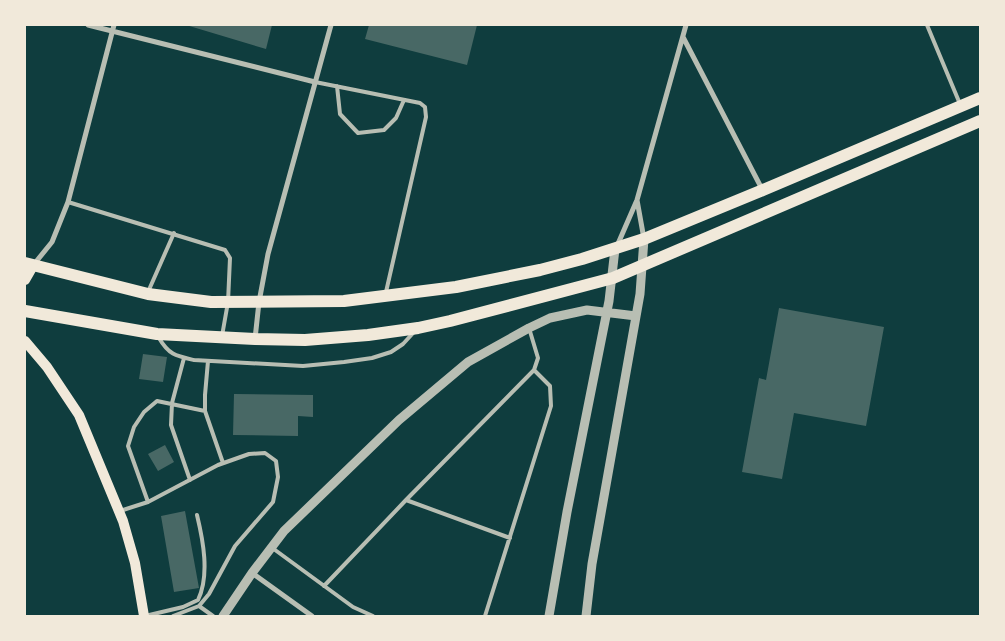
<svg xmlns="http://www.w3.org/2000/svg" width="1005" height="641" viewBox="0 0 1005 641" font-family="'Noto Sans',sans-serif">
<rect width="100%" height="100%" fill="#0f3d3e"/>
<path fill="#486865" d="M186 25H272L266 49Z
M369 25H477L467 65 365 39Z
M779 308 884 327 866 426 794 413 782 479 742 472 759 378 766 380Z
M143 354 167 357 163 382 139 379Z
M234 394 313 395V417L298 416V436L233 435Z
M165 445 174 462 158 471 148 454Z
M185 511 199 588 174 592 161 516Z"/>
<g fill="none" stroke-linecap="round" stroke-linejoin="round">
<path stroke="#b8beb3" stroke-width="4" d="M927 25 960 104
M315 82 420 103 425 107 426 117 386 292
M337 86 340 114 358 133 384 130 396 118 404 100
M68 202 225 250 230 258 228 302 222 336
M148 292 174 233
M529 328 538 358 534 370
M159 338C169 355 176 356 194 360L303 366 344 362 372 358 391 352 403 344 414 332
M184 358 172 403 171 425 190 480
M208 361 205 395V411L223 463
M406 500 510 538
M148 502 128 446 134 427 144 412 157 401 205 411
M120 511 148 502 218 465 249 454 265 453 276 461 278 477 273 502 235 546 209 594 199 606 213 616
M271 547 353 607 373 616
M324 586 406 500 534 370 550 386 551 406 485 616
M145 616 183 607 198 600C210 575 203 540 197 515
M173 616 199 606"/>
<path stroke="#b8beb3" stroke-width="5" d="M88 25 315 82
M683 37 762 189
M637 200 644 239
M617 246 637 200 686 25
M35 263 52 242 68 202 114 25
M255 339 259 302 268 254 331 25
M252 573 312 616"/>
<path stroke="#b8beb3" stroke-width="9" d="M223 616 252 573 284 531 399 420 468 362 529 328 550 318 587 310 636 316
M549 616 567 512 609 301 615 249
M586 616 592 564 640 294 644 239"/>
<path stroke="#f1e9da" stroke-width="10" d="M25 280 33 266
M25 341 47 367 79 415 123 521 135 563 144 616"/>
<path stroke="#f1e9da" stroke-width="12" d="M25 263 148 294 211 302 344 301 456 287 540 270 582 259 644 239 763 190 980 98
M25 311 157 334 255 339 305 340 368 335 418 328 450 321 613 278 980 121"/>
</g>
<rect width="1005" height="641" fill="none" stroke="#f1e9da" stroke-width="52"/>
</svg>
